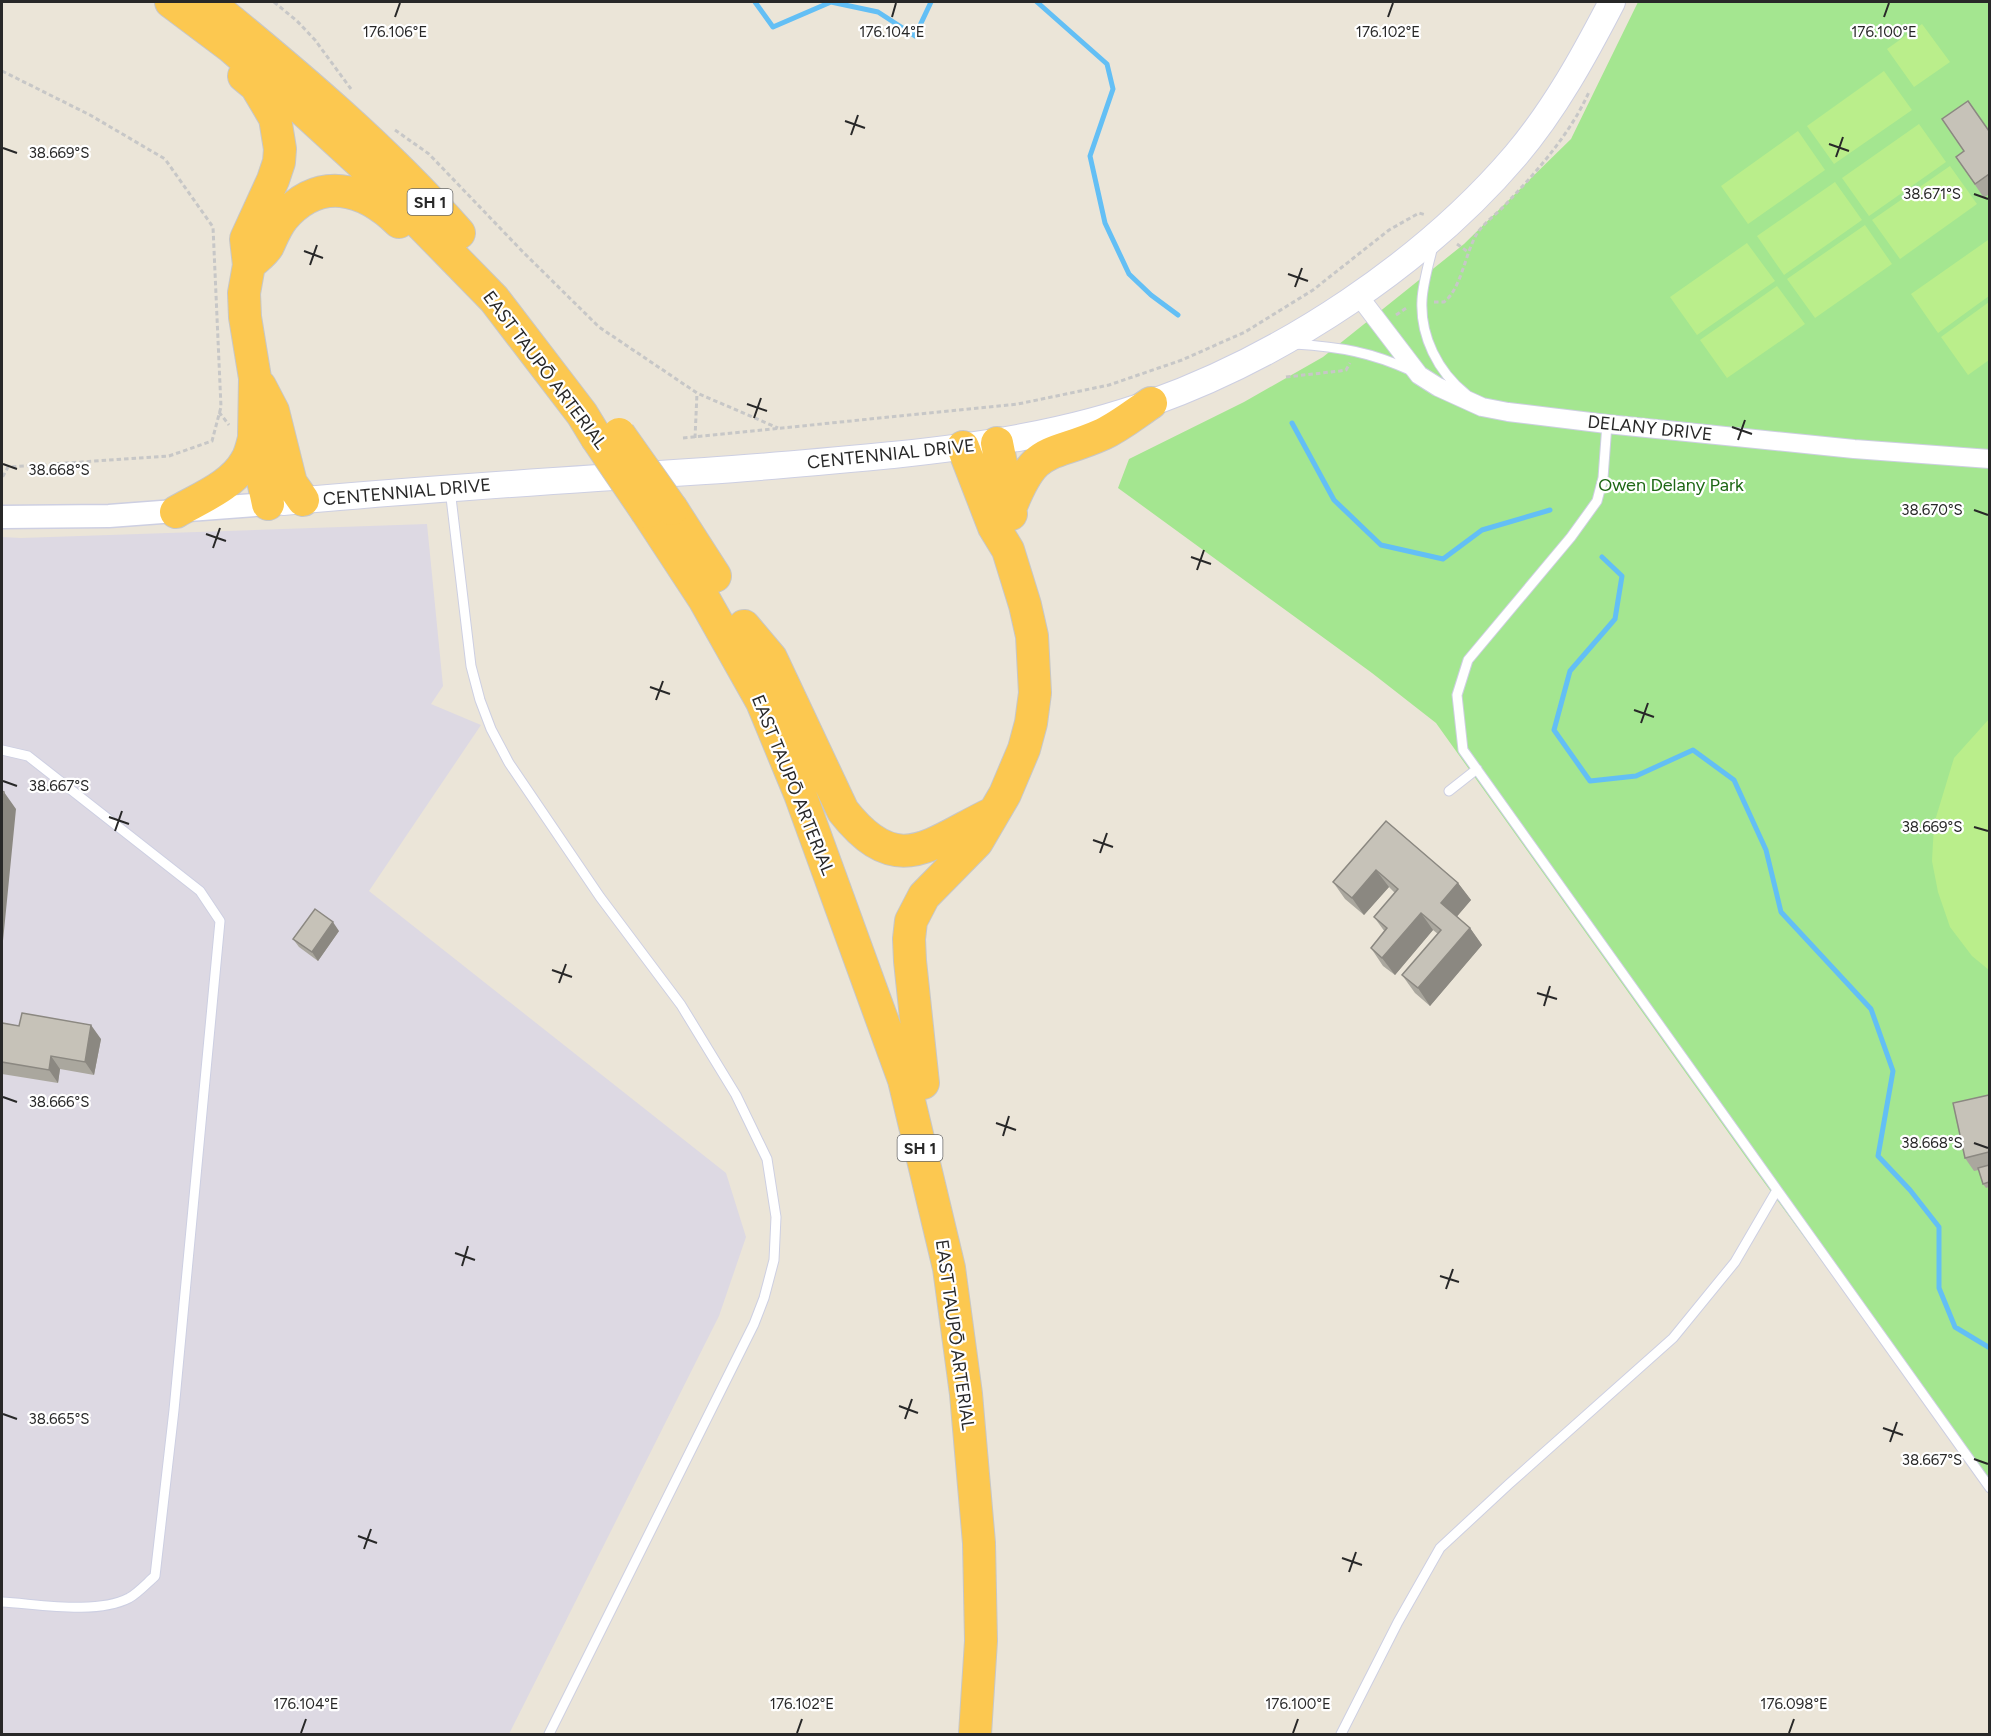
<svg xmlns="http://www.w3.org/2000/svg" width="1991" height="1736" viewBox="0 0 1991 1736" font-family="Figtree,sans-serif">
<rect width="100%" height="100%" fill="#ebe5d8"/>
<path fill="#ddd9e3" d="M427 524 443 686 431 704 481 725 369 891 726 1173 746 1237 719 1316 509 1734H2V537L21 538Z"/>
<path fill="#a4e690" d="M1638 2H1989V1489L1755 1170 1436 723 1372 673 1118 488 1129 459 1244 402 1323 357 1464 244 1571 139Z"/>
<path fill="#baee8b" d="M1922 24 1950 62 1914 87 1887 49Z
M1884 71 1912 110 1834 164 1807 126Z
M1919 124 1946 162 1869 216 1842 178Z
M1798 131 1825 170 1748 224 1721 186Z
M1950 166 1977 204 1900 259 1872 220Z
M1835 182 1862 220 1784 275 1757 236Z
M1865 225 1892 264 1815 318 1787 279Z
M1988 240 1989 296 1938 333 1911 294Z
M1747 243 1775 281 1697 335 1670 297Z
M1777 286 1805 324 1727 378 1700 340Z
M1989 302V360L1968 375 1941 337Z
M1989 719V970L1972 956 1950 927 1938 892 1932 861 1934 824 1954 758Z"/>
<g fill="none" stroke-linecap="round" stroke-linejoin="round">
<path stroke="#63bff5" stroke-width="5" d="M755 2 773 27 831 2 878 12 915 36 931 2
M1037 2 1107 64 1113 89 1090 156 1105 223 1129 274 1151 295 1178 315
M1292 423 1334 500 1381 545 1443 559 1482 530 1550 510
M1602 557 1622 576 1615 619 1570 671 1554 730 1590 781 1636 776 1693 750 1734 780 1766 850 1781 912 1871 1009 1893 1071 1878 1156 1910 1190 1939 1227V1288L1955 1327 1990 1348"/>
<g stroke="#cdcfe2" stroke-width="11">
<path id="service" d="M1433 246C1429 263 1423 282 1422 300 1420 336 1438 372 1466 394
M1295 344C1340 347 1371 352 1412 371
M1607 424 1603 478 1597 501 1571 537 1468 660 1457 695 1463 750 1990 1488
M450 489 471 666 480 700 491 729 509 763 600 897 681 1005 736 1095 767 1159 776 1217 774 1260 764 1298 754 1324 549 1734
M2 750 28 756 200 891 220 921 174 1410 155 1576C147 1583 138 1593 129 1598 96 1615 38 1604 2 1602
M1449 791 1477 769
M1341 1734 1398 1622 1440 1548 1509 1484 1673 1338 1735 1262 1777 1190"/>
</g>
<g stroke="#cdcfe2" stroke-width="20">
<path id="minor" d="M1358 295 1419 375 1438 387 1482 407 1508 412 1607 424 1854 449 1990 459"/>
</g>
<g stroke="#cdcfe2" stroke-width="25">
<path id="tertiary" d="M2 517 109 516 268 504"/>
</g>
<g stroke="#cdcfe2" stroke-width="28">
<path id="secondary" d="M283 502C423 489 564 480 705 471 768 467 830 461 893 455 980 446 1068 433 1151 403 1285 355 1424 263 1516 155 1555 109 1585 54 1612 2"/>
</g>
<g stroke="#c7c7c7" stroke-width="34">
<path id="trunk" d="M171 2 231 47 302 109 362 164 494 299 582 414 596 437
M208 2C296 74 383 147 459 233
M244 76 256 86 275 118 280 149 279 162 273 180 246 239 249 265 244 293 245 317 255 378 254 438 268 504
M249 265C255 259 264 253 268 246 273 235 276 227 283 218 319 176 363 187 399 222
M260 386 273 411 291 483 303 500
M997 443 1011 514
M672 509 715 576
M1010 509C1036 443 1047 459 1103 434 1120 426 1136 413 1151 403
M176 512C200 498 232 486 246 461 250 455 252 446 254 438
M647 512 704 599 762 702 800 794 904 1080 949 1268 966 1394 979 1543 981 1641 975 1734
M744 626 771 658 843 811C898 881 930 843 993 813
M923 1083 910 961 909 939 911 921 924 896 977 842 1005 794 1024 749 1031 723 1035 693 1032 636 1025 605 1008 550 994 527 963 447"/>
</g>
<path stroke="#c7c7c7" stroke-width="3" stroke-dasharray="4.5 3" stroke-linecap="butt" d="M274 2 297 21 315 40 351 89
M2 71 90 115 165 159 213 227 221 407 212 441 169 456 8 467 2 478
M395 130 429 154 523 252 599 327 697 393 778 428
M1457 244 1468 252
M1434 302H1444C1462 288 1465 252 1478 232 1486 221 1498 213 1507 203 1539 169 1570 134 1589 92
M1396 315 1408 307
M1286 377 1340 371 1346 370 1350 363
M219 412 229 425
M683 438 1018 404 1109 385 1182 360 1245 332 1313 290 1389 230 1419 213 1426 215
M695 438 697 393"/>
<use href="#service" stroke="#fff" stroke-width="9"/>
<use href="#minor" stroke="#fff" stroke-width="18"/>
<use href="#tertiary" stroke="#fff" stroke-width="22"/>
<use href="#secondary" stroke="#fff" stroke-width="26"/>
<use href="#trunk" stroke="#fcc850" stroke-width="32"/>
<g stroke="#c7c7c7" stroke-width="34" stroke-linecap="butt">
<path id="trunk-bridge" d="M619 434 672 509
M596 437 647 512"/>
</g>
<use href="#trunk-bridge" stroke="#fcc850" stroke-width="32"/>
</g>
<path fill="#aaa79e" d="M1989 131V194L1984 198 1956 157Z
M1386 821 1458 883 1471 900 1457 916 1470 928 1482 945 1430 1006 1415 993 1402 975 1438 934 1433 930 1395 975 1383 966 1371 948 1385 932 1374 917 1395 893 1389 887 1364 915 1345 899 1333 882Z
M339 931 318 961 299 947 293 939Z
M2 1023 101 1039 94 1075 60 1069 58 1083 2 1074Z
M1989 1095V1187L1986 1188 1983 1184 1979 1170 1974 1171 1965 1158Z"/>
<path fill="#8b8881" d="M4 792 16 809 2 951V814Z
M1376 870 1389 887 1364 915 1352 898Z
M1458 883 1471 900 1454 920 1441 903Z
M1421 913 1433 930 1395 975 1382 958Z
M333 922 339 931 318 961 312 952Z
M1470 928 1482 945 1430 1006 1418 988Z
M91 1025 101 1039 94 1075 85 1062Z
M51 1056 60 1069 58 1083 49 1070Z"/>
<path fill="#c6c2b8" stroke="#8b8881" stroke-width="1.5" d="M1968 101 1989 131V174L1975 184 1956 157 1964 151 1942 119Z
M2 791 4 792 2 814Z
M1386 821 1458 883 1441 903 1470 928 1418 988 1402 975 1441 930 1421 913 1382 958 1371 948 1387 928 1374 917 1398 889 1376 870 1352 898 1333 882Z
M315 909 333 922 312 952 293 939Z
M22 1013 91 1025 85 1062 51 1056 49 1070 2 1062V1023L19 1026Z
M1989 1095V1152L1965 1158 1953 1103Z
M1989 1165V1182L1983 1184 1978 1168Z"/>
<path fill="none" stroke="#282828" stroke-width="2" d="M395 17 400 3M892 17 896 3M1388 17 1393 3M1884 17 1889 3M845 121 865 128M851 135 858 115M1829 144 1849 151M3 148 17 153M1836 157 1843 137M1974 194 1988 199M304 251 323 258M310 265 317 245M1288 274 1308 281M1295 287 1302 268M747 404 767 411M754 418 761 398M1732 427 1752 434M1738 440 1745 420M3 464 17 469M1974 510 1988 515M206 534 226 541M213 548 220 528M1191 557 1211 564M1197 570 1204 550M650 687 670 694M656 700 663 681M1634 710 1654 717M1641 723 1648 703M3 781 17 786M109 817 129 824M1974 827 1988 831M115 831 122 811M1093 840 1113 847M1100 853 1107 833M552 970 572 977M559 983 566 964M1537 993 1557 999M1544 1006 1550 986M3 1097 17 1102M996 1123 1016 1130M1003 1136 1009 1116M1974 1143 1988 1148M455 1253 475 1260M462 1266 468 1246M1440 1276 1459 1282M1446 1289 1453 1269M899 1406 918 1413M3 1414 17 1419M905 1419 912 1399M1883 1428 1903 1435M1890 1442 1897 1422M1974 1459 1988 1464M358 1536 377 1543M364 1549 371 1529M1342 1558 1362 1565M1349 1572 1356 1552M301 1733 306 1719M797 1733 802 1719M1293 1733 1298 1719M1789 1733 1794 1719"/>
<g text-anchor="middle" stroke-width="4.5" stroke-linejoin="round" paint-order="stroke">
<g fill="#fff" stroke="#686868" stroke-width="1.5">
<rect x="407.5" y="189" width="45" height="26" rx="4.5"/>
<rect x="897.5" y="1135" width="45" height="26" rx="4.5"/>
</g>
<g font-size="16" font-weight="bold" fill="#282828">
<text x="430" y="208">SH 1</text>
<text x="920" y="1154">SH 1</text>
</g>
<g font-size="18" fill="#282828" stroke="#fff">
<text transform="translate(545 370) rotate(53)" y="6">EAST TAUPŌ ARTERIAL</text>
<text transform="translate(1650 428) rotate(6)" y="6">DELANY DRIVE</text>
<text transform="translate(891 454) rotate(-6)" y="6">CENTENNIAL DRIVE</text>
<text transform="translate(407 492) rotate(-5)" y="6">CENTENNIAL DRIVE</text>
<text transform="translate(793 785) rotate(68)" y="6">EAST TAUPŌ ARTERIAL</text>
<text transform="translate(955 1335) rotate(82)" y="6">EAST TAUPŌ ARTERIAL</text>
</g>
<g font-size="18" fill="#1d6715" stroke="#fff">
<text x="1671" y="491">Owen Delany Park</text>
</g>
</g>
<g font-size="15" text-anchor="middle" fill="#282828" stroke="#fff" stroke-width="4.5" stroke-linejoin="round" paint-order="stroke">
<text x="395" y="37">176.106°E</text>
<text x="892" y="37">176.104°E</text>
<text x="1884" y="37">176.100°E</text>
<text x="1388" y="37">176.102°E</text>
<text x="59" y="158">38.669°S</text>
<text x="1932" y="199">38.671°S</text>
<text x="59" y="475">38.668°S</text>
<text x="1932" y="515">38.670°S</text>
<text x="59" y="791">38.667°S</text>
<text x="1932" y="832">38.669°S</text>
<text x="59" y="1107">38.666°S</text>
<text x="1932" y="1148">38.668°S</text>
<text x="59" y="1424">38.665°S</text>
<text x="1932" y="1465">38.667°S</text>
<text x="306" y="1709">176.104°E</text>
<text x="802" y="1709">176.102°E</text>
<text x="1298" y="1709">176.100°E</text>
<text x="1794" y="1709">176.098°E</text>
</g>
<rect width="1991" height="1736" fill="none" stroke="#282828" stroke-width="6"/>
</svg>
